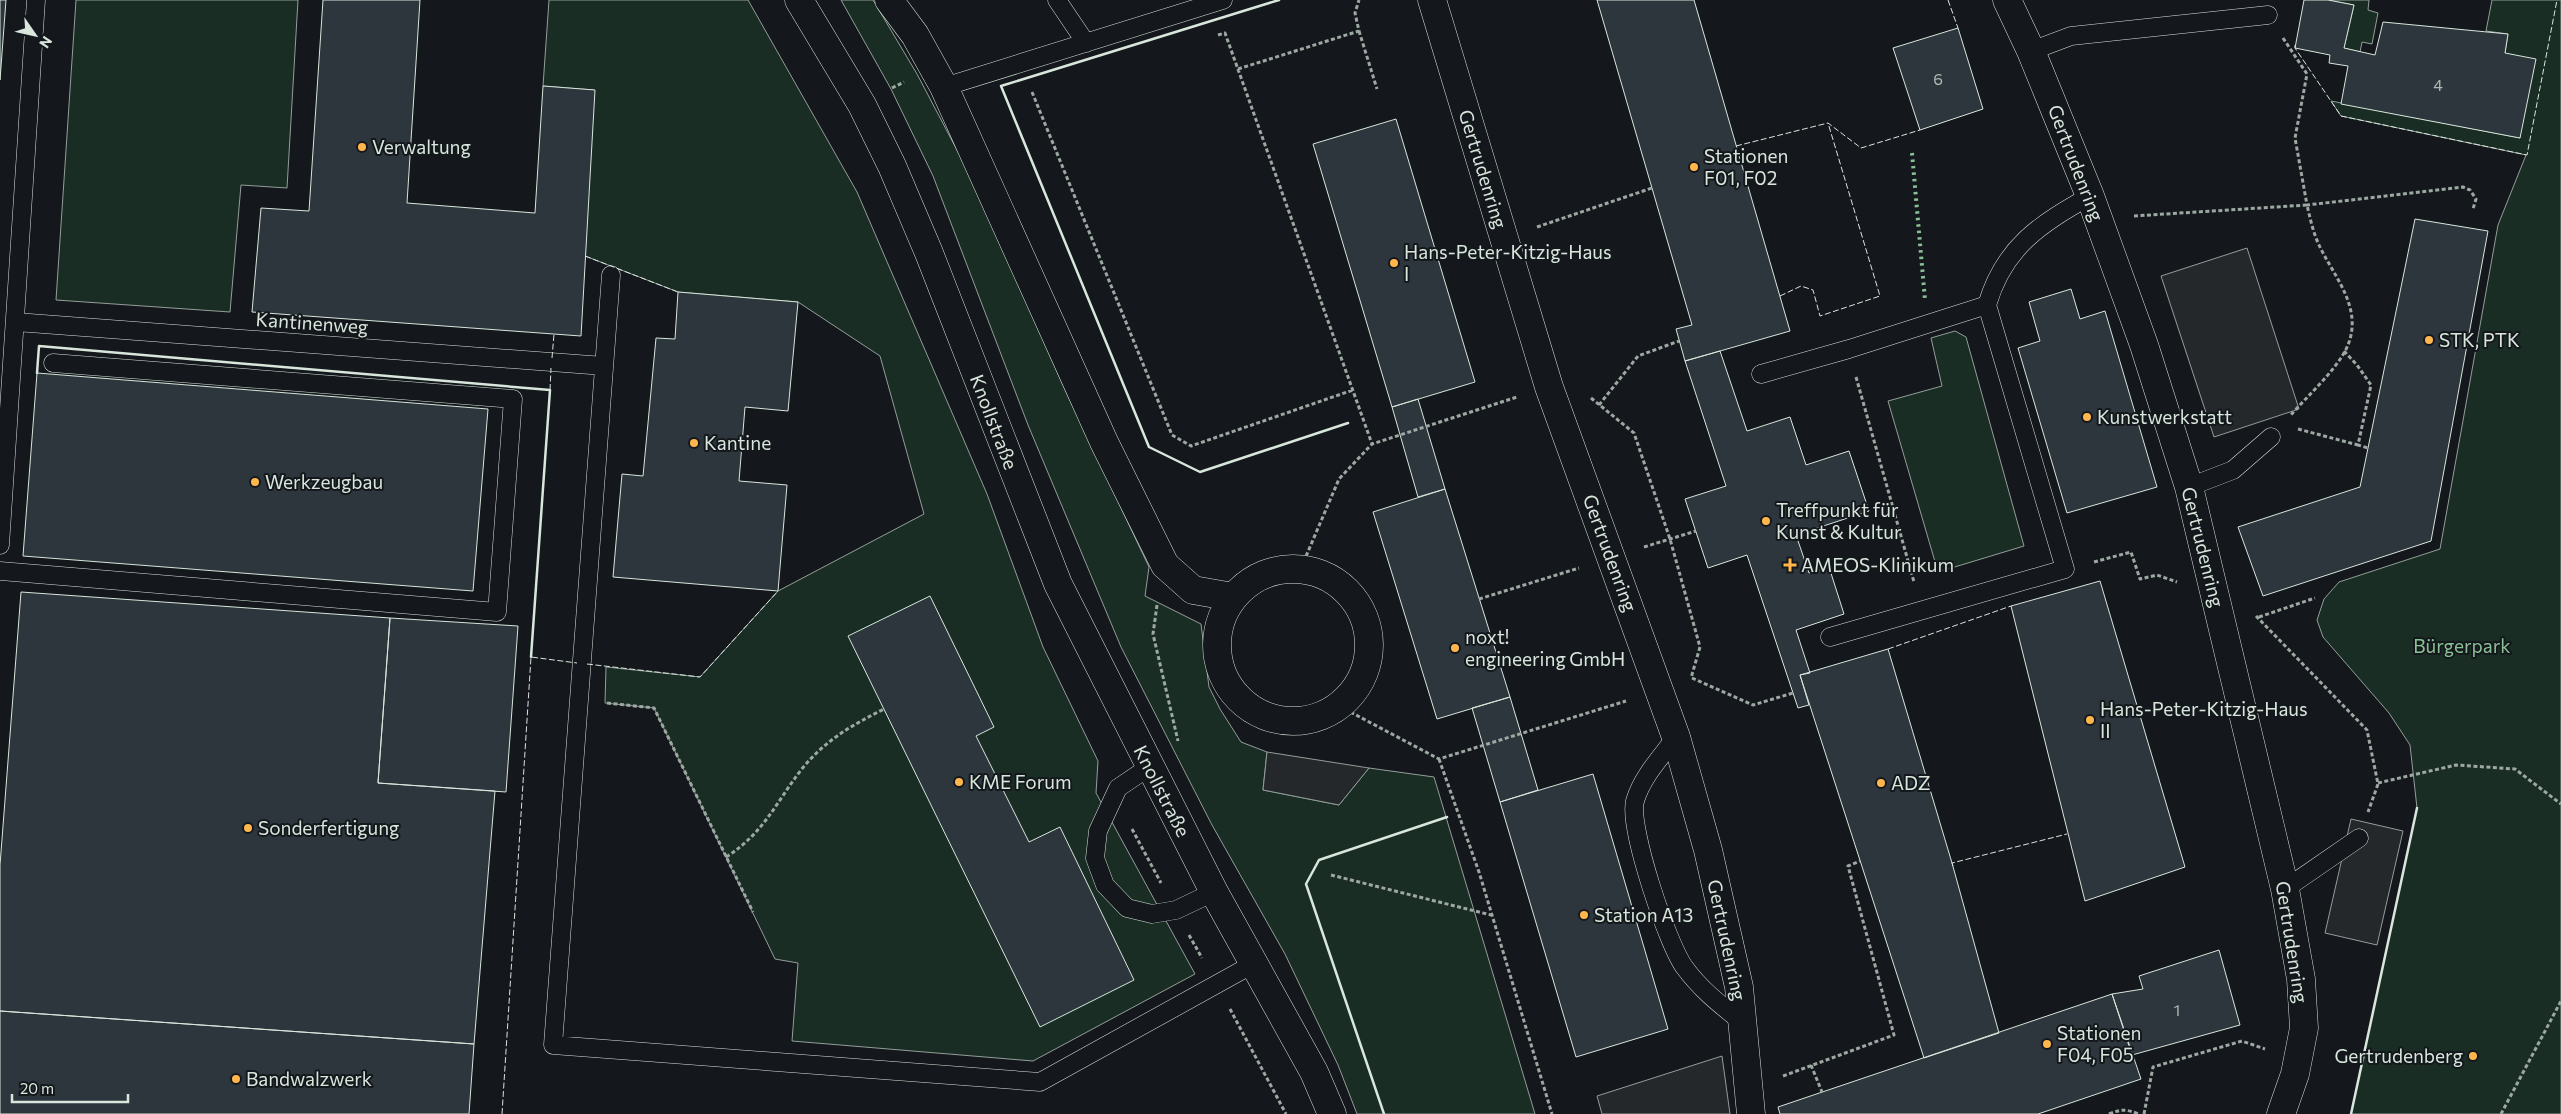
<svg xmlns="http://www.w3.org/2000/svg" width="2561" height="1114" viewBox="0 0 2561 1114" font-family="Commissioner,sans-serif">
<rect width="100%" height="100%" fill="#14181c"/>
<path fill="#1a2d24" stroke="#939e99" d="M76 0H298L287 188 241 185 230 312 56 300Z
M549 0H748L857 192 987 494 1043 647 1098 761 1096 793 1195 974 1033 1061 792 1041 798 963 775 959 654 708 605 703 606 667 700 677 778 591 924 514 880 356 798 302 678 292 585 256 594 90 543 86Z
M841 0H873L917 74 968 171 1067 394 1149 567 1145 596 1201 624 1209 687 1220 709 1241 742 1267 752 1263 790 1339 805 1369 768 1434 777 1535 1114H1357L1338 1065 1285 954 1212 825 1121 647 1028 425 933 176 891 89Z
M2328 0H2369L2368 10 2378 13 2372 44 2362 42 2360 52 2344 48 2354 5Z
M2492 0H2561V1114H2351L2417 808 2410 745 2389 713 2323 637 2317 620 2324 599 2339 582 2440 549 2498 225 2526 155 2341 116 2331 101 2520 138 2505 53 2508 34 2486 31Z
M1955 331 1966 337 2024 546 1938 572 1888 401 1942 386 1931 338Z"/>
<path fill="#24282b" stroke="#939e99" d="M2247 248 2299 409 2214 437 2161 276Z
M1267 752 1369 768 1339 805 1263 790Z
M2351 819 2403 831 2377 945 2325 933Z
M1722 1056 1730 1114H1602L1597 1096Z"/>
<path fill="#2c363c" stroke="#d8e6dc" d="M0 0H6L0 80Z
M323 0H420L407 203 535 213 543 86 595 90 581 336 252 312 261 208 309 211Z
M1597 0H1694L1790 331 1685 361 1676 329 1692 325Z
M2304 0H2328L2354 5 2344 48 2375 55 2383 22 2508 34 2505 53 2536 59 2520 138 2341 104 2348 66 2329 63 2330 55 2295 48Z
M1958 28 1983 109 1920 130 1893 48Z
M1396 119 1475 382 1392 407 1313 144Z
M2415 219 2488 231 2431 541 2263 596 2238 527 2360 487Z
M2071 289 2080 319 2105 311 2157 487 2067 513 2018 348 2040 341 2029 302Z
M678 292 798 302 788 411 745 407 739 481 787 485 778 591 613 577 622 474 643 476 656 338 675 339Z
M1720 351 1747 431 1790 417 1806 465 1849 451 1869 511 1796 535 1809 573 1829 567 1844 614 1796 630 1810 673 1800 675 1809 705 1798 708 1747 555 1708 568 1685 499 1726 486 1685 361Z
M37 373 488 409 473 591 23 556Z
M1418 399 1445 489 1418 497 1392 407Z
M1445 489 1510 697 1437 719 1373 512Z
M2100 581 2185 867 2085 901 2011 606Z
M21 592 390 618 378 783 495 791 474 1044 0 1011V865Z
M930 596 994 727 976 736 1029 842 1060 827 1134 980 1040 1027 848 636Z
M390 618 518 626 506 792 378 783Z
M1888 649 1952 863 1999 1033 1924 1058 1800 675Z
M1510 697 1538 790 1500 802 1472 708Z
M1593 774 1668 1029 1576 1057 1500 802Z
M2219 950 2240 1025 2132 1055 2112 994 2143 989 2139 976Z
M2112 994 2141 1079 2038 1114H1780L1778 1107Z
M0 1011 474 1044 469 1114H0Z"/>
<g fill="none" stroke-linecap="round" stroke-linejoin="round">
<g stroke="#d8e6dc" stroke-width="19">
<path id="service" d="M1057 0 1086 43
M2031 51 2071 36 2268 15
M944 87 1223 0
M611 275 553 1045 1040 1082 1255 963
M16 322 604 366
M1761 374 1849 349 1987 305
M2189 487 2233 470 2271 437
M0 545 36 0
M0 571 497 612 513 399 53 363
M1830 637 2065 569 1987 305C2004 247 2040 224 2090 196
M1676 737C1661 757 1642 777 1635 801 1628 827 1668 946 1685 968 1701 990 1722 1006 1743 1023
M1149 767 1118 788 1098 831 1095 858 1105 885 1127 908 1152 914 1176 910 1214 892
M2285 889 2359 838"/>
</g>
<g stroke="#d8e6dc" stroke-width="29">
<path id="minor" d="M889 0 915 35 944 87 1104 442 1165 565 1193 590 1233 597
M1432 0 1549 387 1676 737 1708 850 1739 987 1751 1114
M2007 0 2031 51 2090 196 2144 345 2189 487 2285 889 2301 979 2304 1028 2295 1074 2281 1114
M1217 645a76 76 0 1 1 152 0a76 76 0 1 1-152 0Z"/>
</g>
<g stroke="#d8e6dc" stroke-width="29">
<path id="tertiary" d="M799 0 862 105 892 166 929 253 1058 584 1214 892 1314 1072 1332 1114"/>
</g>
<path stroke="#9da8a2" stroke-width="3" stroke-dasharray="4 2.5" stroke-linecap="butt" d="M1359 31 1377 89
M1218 35 1225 33 1372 444
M2283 38 2307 74 2295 138 2307 205 2463 187 2470 190 2476 199 2473 209
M1238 69 1359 31 1355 13 1359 0
M892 88 904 82
M1032 92 1172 435 1191 446 1353 390
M2134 216 2307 205C2310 218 2313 232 2319 245 2334 277 2363 307 2348 345 2338 369 2307 396 2290 416
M1537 227 1652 188
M2344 351 2357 365 2371 385 2358 445 2368 448
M1856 377 1914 582
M1591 398 1634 433 1670 539 1700 647 1691 678
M1599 405 1638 356 1679 341
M2298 429 2358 445
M1644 547 1696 531
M2094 562 2131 552 2140 579 2157 575 2177 582
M1301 568 1339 479 1372 444 1517 397
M1479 599 1579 568
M1157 605 1153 634 1178 741
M2256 616 2367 730 2378 784 2368 812
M2259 617 2315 598
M1692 678 1753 705 1793 693
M607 703 654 708 753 912
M1339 706 1439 759 1626 701
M1439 759 1479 872 1552 1114
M2378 783 2456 765 2515 769 2561 804
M1132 829 1161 883
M726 857C764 833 775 804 801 770 824 741 852 725 884 709
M1331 875 1491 915
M1189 935 1202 958
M1230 1009 1286 1114
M1811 1065 1822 1092
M1783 1076 1894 1035 1848 866 1860 861
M2109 1114C2121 1109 2126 1109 2139 1114
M2144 1114 2153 1067 2242 1041 2265 1049
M2501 1114 2561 1001"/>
<use href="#service" stroke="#14181c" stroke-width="18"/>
<use href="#minor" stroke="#14181c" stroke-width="28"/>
<use href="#tertiary" stroke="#14181c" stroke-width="28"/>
<path stroke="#8ac095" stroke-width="4" stroke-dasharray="2.5 4" stroke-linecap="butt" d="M1912 153 1925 300"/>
<path stroke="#d8e6dc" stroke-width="1" stroke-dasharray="6 2.5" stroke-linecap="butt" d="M1948 0 1958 28
M2295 45V48L2341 116 2527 155 2557 0
M1736 146 1828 123 1861 148 1920 130
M585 256 678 292
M1780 296 1801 286 1813 290 1820 316 1880 296 1828 123
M552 358 554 334
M550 390 551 368
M1888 649 2011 606
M587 664 700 677 778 591
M1953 866 1952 863 2067 834
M502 1114 531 657 577 663"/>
<path stroke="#d8e6dc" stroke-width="2.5" d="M1279 0 1001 86 1149 447 1200 472 1348 423
M37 373 39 346 550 390 531 657
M1384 1114 1306 884 1319 860 1447 817
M2351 1114 2417 808"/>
</g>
<g fill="#ffb74d" stroke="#14181c" stroke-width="2">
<circle cx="362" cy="147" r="5"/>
<circle cx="1694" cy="167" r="5"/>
<circle cx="1394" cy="263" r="5"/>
<circle cx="2429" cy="340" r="5"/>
<circle cx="2087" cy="417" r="5"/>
<circle cx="694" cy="443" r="5"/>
<circle cx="255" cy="482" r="5"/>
<circle cx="1766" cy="521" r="5"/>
<path d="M1787.5 557.5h5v5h5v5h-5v5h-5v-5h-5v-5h5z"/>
<circle cx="1455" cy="648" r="5"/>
<circle cx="2090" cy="720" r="5"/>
<circle cx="959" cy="782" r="5"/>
<circle cx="1881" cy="783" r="5"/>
<circle cx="248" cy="828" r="5"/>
<circle cx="1584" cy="915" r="5"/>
<circle cx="2047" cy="1044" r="5"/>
<circle cx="2473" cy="1056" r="5"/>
<circle cx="236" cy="1079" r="5"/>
</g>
<g text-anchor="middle" stroke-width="4" stroke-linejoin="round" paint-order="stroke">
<g font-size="16" fill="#adbab4">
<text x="1938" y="85">6</text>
<text x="2438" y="91">4</text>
<text x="2177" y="1016">1</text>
</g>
<g font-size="19" fill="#d8e6dc" stroke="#14181c" text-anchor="start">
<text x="372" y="154">Verwaltung</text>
<text x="1704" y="163">Stationen<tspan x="1704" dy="22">F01, F02</tspan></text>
<text x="1404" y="259">Hans-Peter-Kitzig-Haus<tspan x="1404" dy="22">I</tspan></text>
<text x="2439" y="347">STK, PTK</text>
<text x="2097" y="424">Kunstwerkstatt</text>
<text x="704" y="450">Kantine</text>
<text x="265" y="489">Werkzeugbau</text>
<text x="1776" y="517">Treffpunkt für<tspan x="1776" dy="22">Kunst &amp; Kultur</tspan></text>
<text x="1801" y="572">AMEOS-Klinikum</text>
<text x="1465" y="644">noxt!<tspan x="1465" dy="22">engineering GmbH</tspan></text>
<text x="2100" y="716">Hans-Peter-Kitzig-Haus<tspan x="2100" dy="22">II</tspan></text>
<text x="969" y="789">KME Forum</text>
<text x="1891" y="790">ADZ</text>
<text x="258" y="835">Sonderfertigung</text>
<text x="1594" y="922">Station A13</text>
<text x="2057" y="1040">Stationen<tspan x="2057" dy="22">F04, F05</tspan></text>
<text x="2463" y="1063" text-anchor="end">Gertrudenberg</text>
<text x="246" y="1086">Bandwalzwerk</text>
</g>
<g font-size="19" fill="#d8e6dc" stroke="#14181c">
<text transform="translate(2076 163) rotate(69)" y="7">Gertrudenring</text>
<text transform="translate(1483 169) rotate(73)" y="7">Gertrudenring</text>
<text transform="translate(312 323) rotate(4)" y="7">Kantinenweg</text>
<text transform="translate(994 422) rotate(69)" y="7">Knollstraße</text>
<text transform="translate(2203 547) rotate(76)" y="7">Gertrudenring</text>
<text transform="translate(1610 553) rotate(70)" y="7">Gertrudenring</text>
<text transform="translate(1162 791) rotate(63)" y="7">Knollstraße</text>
<text transform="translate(1727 940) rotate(78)" y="7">Gertrudenring</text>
<text transform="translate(2292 942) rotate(81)" y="7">Gertrudenring</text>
</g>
<g font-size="19" fill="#8ac095" stroke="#14181c">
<text x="2462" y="653">Bürgerpark</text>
</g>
</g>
<g transform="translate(35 35) rotate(124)" stroke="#14181c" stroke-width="4" paint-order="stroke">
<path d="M0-4L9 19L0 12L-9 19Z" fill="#d8e6dc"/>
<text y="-8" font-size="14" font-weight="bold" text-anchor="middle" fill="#d8e6dc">N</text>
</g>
<path d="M12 1094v8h116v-8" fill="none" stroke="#d8e6dc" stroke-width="2.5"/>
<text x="20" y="1094" font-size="15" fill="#d8e6dc" stroke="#14181c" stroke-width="4" paint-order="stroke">20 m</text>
</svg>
